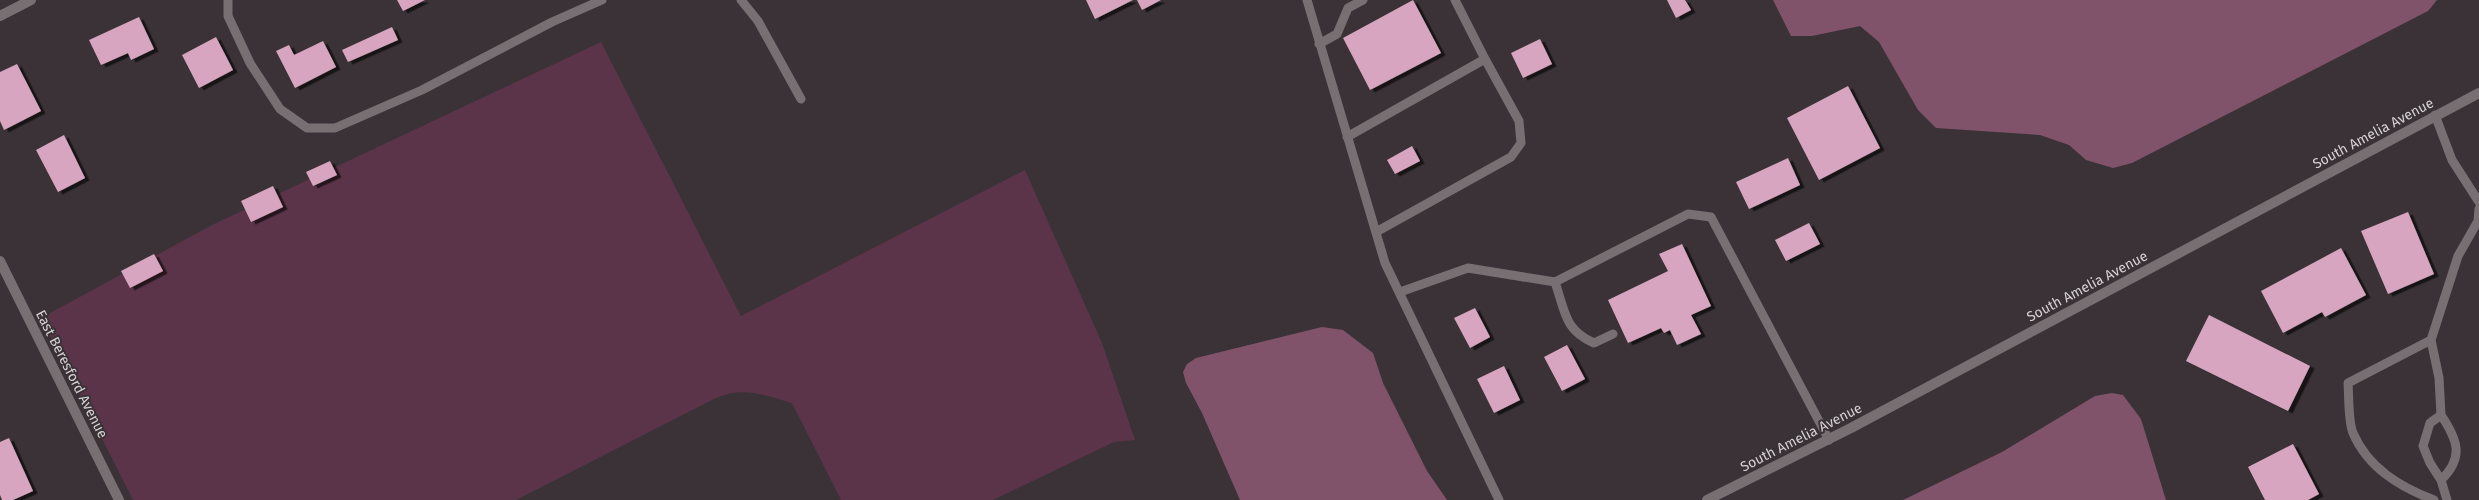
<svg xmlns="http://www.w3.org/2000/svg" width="2479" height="500" viewBox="0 0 2479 500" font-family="'Fira Sans',sans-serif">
<defs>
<filter id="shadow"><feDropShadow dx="4.5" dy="2.5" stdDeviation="0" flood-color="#0009"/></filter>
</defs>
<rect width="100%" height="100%" fill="#3a3236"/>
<path fill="#5b3449" d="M601 42 741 316 1025 170 1102 343 1135 440 1114 442 993 500H841L792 403C763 395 745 386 716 398L516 500H133L41 318 212 225Z"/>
<path fill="#80536b" d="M1773 0H2437L2428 11 2132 163 2113 168 2086 160 2069 145 2040 135 1936 128 1918 110 1879 42 1860 26 1812 36H1791Z
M1322 327 1343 330 1373 353 1383 383 1427 471 1447 500H1240L1202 413 1186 383 1183 372 1187 364 1196 358Z
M2112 393 2123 395 2141 419 2166 500H1903L2002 452 2095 396Z"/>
<path fill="#d7a5bf" filter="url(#shadow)" d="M397 0H425L403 11Z
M1086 0H1133L1095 19Z
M1137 0H1161L1142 10Z
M1413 0 1441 53 1370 90 1343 38Z
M1667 0H1685L1691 10 1676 18Z
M139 17 154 49 131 60 128 53 101 65 89 40Z
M392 27 398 40 348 62 342 50Z
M216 37 233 70 199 88 182 55Z
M1540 39 1552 64 1523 78 1511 53Z
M323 41 336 67 295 88 276 51 289 45 294 55Z
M17 64 41 111 4 130 0 121V72Z
M1848 86 1880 148 1819 180 1787 118Z
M64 135 85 178 58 192 36 150Z
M1412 146 1420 161 1395 174 1387 160Z
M1788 158 1800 185 1749 209 1736 182Z
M330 161 337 175 313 186 306 172Z
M273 186 283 207 251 222 241 201Z
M2408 212 2434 274 2388 294 2361 231Z
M1809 223 1820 244 1786 261 1775 240Z
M1682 244 1711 306 1691 315 1701 334 1677 345 1670 330 1664 333 1661 328 1628 343 1608 300 1668 271 1659 254Z
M2341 248 2366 295 2325 317 2322 312 2283 333 2261 291Z
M154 254 163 271 130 288 121 271Z
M1475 308 1490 337 1470 348 1454 318Z
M2209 315 2310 366 2288 411 2186 361Z
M1567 345 1585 379 1562 391 1544 357Z
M1504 366 1520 400 1494 413 1477 379Z
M9 438 33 491 13 500H2L0 495V442Z
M2293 444 2319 494 2308 500H2265L2248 467Z"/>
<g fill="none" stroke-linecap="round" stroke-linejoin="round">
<path stroke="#786f73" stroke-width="9" d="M228 0V16L250 63 280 109 307 128H335L422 90 552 22 602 0
M741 0 758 21 801 99
M1307 0 1385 263 1499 500
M1455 0 1485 59
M1319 44 1337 34 1348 8 1363 0
M2435 115 2452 160 2479 202
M1347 137 1485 59 1519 121 1521 143 1511 157 1376 232
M1555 282C1565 311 1564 330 1594 343L1613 334
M1400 292 1468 268 1555 282 1688 214 1711 217 1829 440
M2431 340 2439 378 2441 415 2430 423 2423 446 2430 463 2441 480 2447 500
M2441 480C2465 457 2457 439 2441 415
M2434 500C2400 487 2368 468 2353 433 2348 421 2349 396 2348 383L2431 340 2458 256 2478 221 2479 209"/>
<path stroke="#786f73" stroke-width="10" d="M0 16 31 0
M0 261 119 500
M1707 500 1851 428 2479 93"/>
</g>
<g text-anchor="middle" stroke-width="4" stroke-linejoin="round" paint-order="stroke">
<g font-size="14" fill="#d5d0d3" stroke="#3a3236">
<text transform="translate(2373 133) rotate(-28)" y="5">South Amelia Avenue</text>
<text transform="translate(2087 286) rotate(-28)" y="5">South Amelia Avenue</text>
<text transform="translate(72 374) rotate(63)" y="5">East Beresford Avenue</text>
<text transform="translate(1801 437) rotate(-27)" y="5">South Amelia Avenue</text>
</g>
</g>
</svg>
